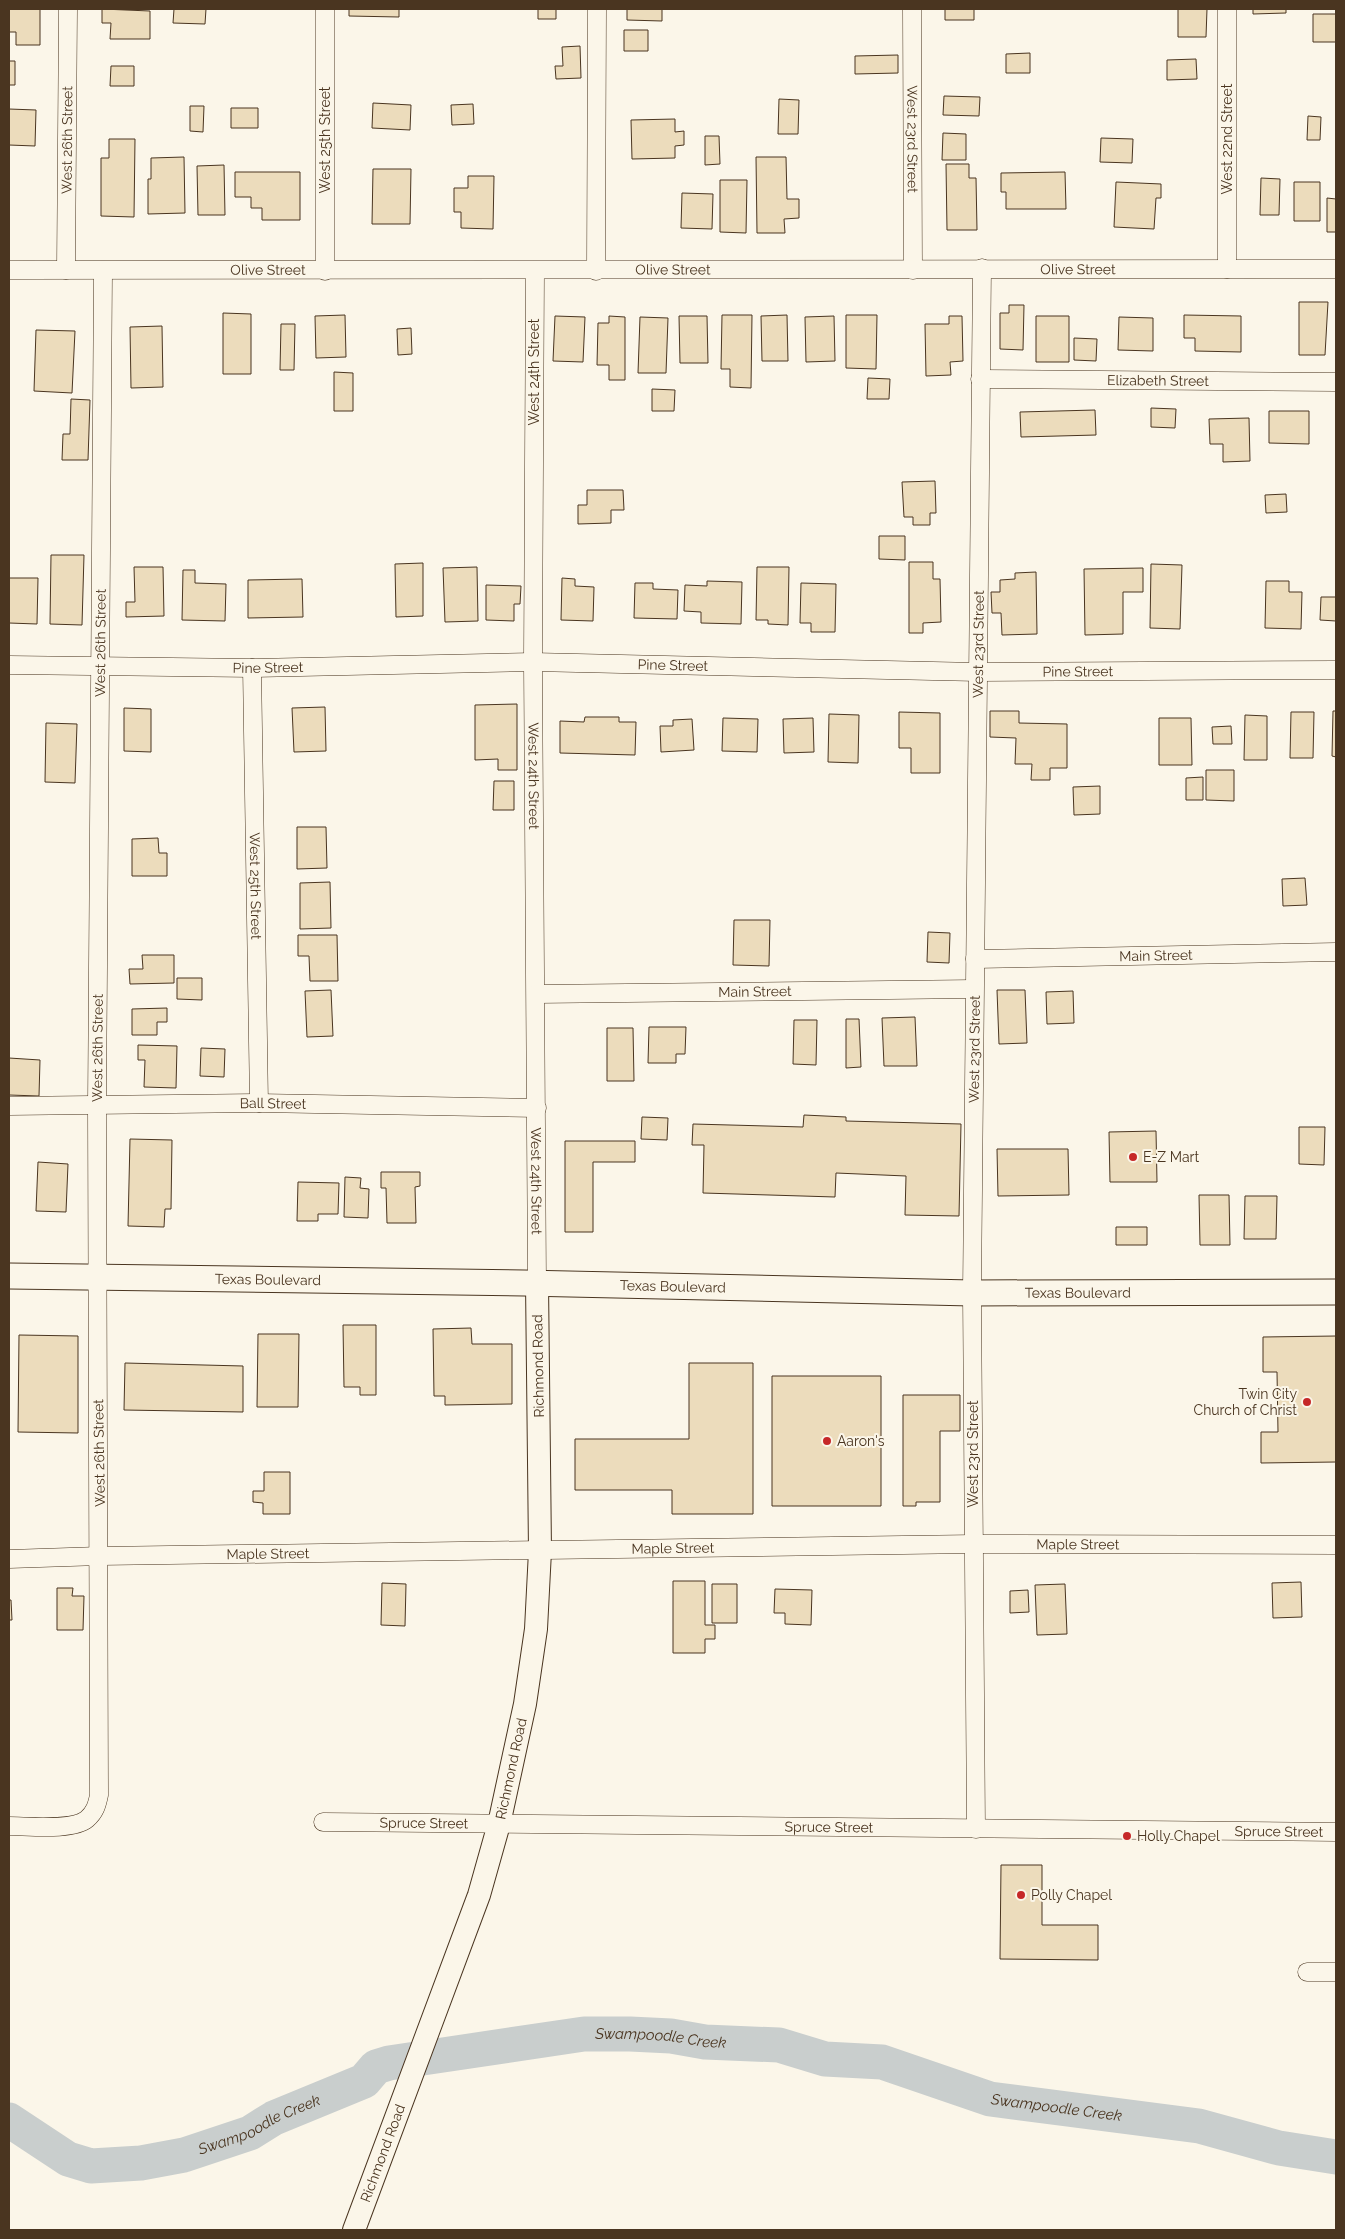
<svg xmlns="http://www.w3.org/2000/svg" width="1345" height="2239" viewBox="0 0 1345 2239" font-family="Raleway,sans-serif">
<rect width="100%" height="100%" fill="#fbf6e9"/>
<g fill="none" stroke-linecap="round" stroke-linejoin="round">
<path stroke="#c9cecd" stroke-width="35" id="s1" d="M9 2120 68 2159 91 2166 141 2163 184 2155 250 2133 274 2118 364 2081 376 2067 389 2063 584 2034H630L671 2036 705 2042 779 2045 825 2059 882 2062 990 2099 1199 2126 1279 2148 1336 2157"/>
</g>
<path fill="#ecdcbc" stroke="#4a3520" d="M9 9H40V45H16V32H9Z
M102 9 150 11V39H110L111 23H102Z
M174 9H206L205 24 173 23Z
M349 9H399V17L349 16Z
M538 9H556V19H538Z
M627 9H662V21L627 20Z
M945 9H974V20H945Z
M1178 9H1207L1206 37H1178Z
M1253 9H1286V13L1253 14Z
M1313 14H1336V42H1313Z
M624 30H648V51H624Z
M580 46 581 78 556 79 555 66H563L562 47Z
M1030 53V73H1006V54Z
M898 55V73L855 74V56Z
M1196 59 1197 79 1167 80V60Z
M9 61H15V85H9Z
M111 66H134V86H110Z
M944 96 980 97 979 116 943 115Z
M779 99 799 100 798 134H778Z
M373 103 411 105 410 130 372 128Z
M473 104 474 124 452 125 451 105Z
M190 106H204L203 132 190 131Z
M231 108H258V128H231Z
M9 109 36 110 35 146 9 145Z
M1308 116 1321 117 1320 140H1307Z
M675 119V132L684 131V145L675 146V158L632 159 631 120Z
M943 133 966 134V160H942Z
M705 136H719L720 164 705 165Z
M1101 138 1133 139 1132 163 1100 162Z
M109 139H135L134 217 101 216V158H109Z
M184 157 185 213 148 214V179H151V158Z
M756 157H786L787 199H799V218L784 219 785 233H757Z
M946 164H969V178H976L977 230H947Z
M224 165 225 215H198L197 166Z
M373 169H411L410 224H372Z
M235 172H300V220H262V208H251V197H235Z
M1065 172 1066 209H1006V192H1001V173Z
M468 176H494L493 229 461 228V212H454V188H468Z
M1261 178 1280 179 1279 215H1260Z
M720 180H747L746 233 720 232Z
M1116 182 1161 184V198H1156L1154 229 1114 227Z
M1294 182H1320V221H1294Z
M682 193 713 194 712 229 681 228Z
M1327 198 1336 199V232H1327Z
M1299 302H1328L1325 355H1299Z
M1009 305H1024L1023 350 1000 349V313H1009Z
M223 313 251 314V374H223Z
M345 315 346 357 316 358 315 316Z
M722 315H752L751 388 730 387V369H721Z
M787 315 788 361H762L761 316Z
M846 315H877L876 369 846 368Z
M1184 315 1241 316V352L1195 351V338H1184Z
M555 316 585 317 583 362 553 361Z
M609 316 625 317V380H609V365H597L598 323H609Z
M679 316H707L708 363H680Z
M834 316 835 361 806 362 805 317Z
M949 316H962L963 361 950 362 951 375 926 376 925 324H949Z
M1036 316H1069V362H1036Z
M640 317 668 318 666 373H638Z
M1119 317 1153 318V351L1118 350Z
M281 324H295L294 370H280Z
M162 326 163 387 131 388 130 327Z
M411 328 412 354 398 355 397 329Z
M36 330 75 331 72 393 34 391Z
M1074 338 1097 339 1096 361 1074 360Z
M334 372 353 373V411H334Z
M868 378 890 379 889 399H867Z
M652 389 675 390 674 411H652Z
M71 399 90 400 88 460H62L63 434H70Z
M1151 408 1176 409 1175 428 1151 427Z
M1095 410 1096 435 1021 437 1020 412Z
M1269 411H1309V444L1269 443Z
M1249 418 1250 461 1223 462V444H1210L1209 419Z
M935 481 936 513H930V525H913V517H904L902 482Z
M587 490H623L624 510H611V523L578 524V505H587Z
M1286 494 1287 512 1266 513 1265 495Z
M879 536H905V560L879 559Z
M51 555H84L82 625 50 624Z
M909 562H933V579H940L941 622 923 623V633H909Z
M423 563V616L396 617 395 564Z
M1151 564 1182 565 1180 629 1150 628Z
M134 567H163L164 616 126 617V602H135Z
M477 567 478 621 445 622 443 568Z
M757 567H789L788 625 768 624V620H756Z
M1143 568V592H1123V634L1085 635 1084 569Z
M183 570H195V583L226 584 225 621 182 620Z
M1036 572 1037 634 1002 635 1001 613H992L991 592H1000V580L1015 579V573Z
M9 578H38L37 624 9 623Z
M562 578 575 579V586L594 587 593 621 561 620Z
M302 579 303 617 248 618V580Z
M707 581 742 582 741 624 701 623V612L684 611 685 585 707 586Z
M1266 581H1289V592H1302L1301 629 1265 628Z
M635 583H653V589L678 590 677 619 634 618Z
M801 583 836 584 835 632H811V623H800Z
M486 585 521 586 520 604H514V621L486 620Z
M1321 597H1336V621L1320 620Z
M517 704V770H498V759L475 760V705Z
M325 707 326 751 294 752 292 708Z
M124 708 151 709V752L124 751Z
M990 711H1019V723L1067 724V768H1050V780H1031L1032 764H1015L1016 738 990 737Z
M1333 711H1336V757L1332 756Z
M899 712 940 713V773H911V748H899Z
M1291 712H1314L1313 758H1290Z
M829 714 859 715 858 763 828 762Z
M1245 715 1267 716V760H1244Z
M585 717H619V722H636L635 755 560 753V721L584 722Z
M723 718 758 719 757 752 722 751Z
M813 718 814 752 784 753 783 719Z
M1159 718H1191L1192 765H1159Z
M692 719 694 750 661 752 660 726H673V720Z
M46 723 77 724 75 783 45 782Z
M1231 726 1232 744H1213L1212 727Z
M1206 770H1234V801L1206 800Z
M1203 777V800H1186V778Z
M494 781H514V810H493Z
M1100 786V814L1074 815 1073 787Z
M297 827H326L327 868 297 869Z
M158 838 159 853H167V876H132V839Z
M1305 878 1307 905 1283 906 1282 879Z
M330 882 331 928 300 929V883Z
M734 920H770L769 966 733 965Z
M928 932 950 933 949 963 927 962Z
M298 935H337L338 981H310L309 956H298Z
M142 955H174V983L130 984 129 969H143Z
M177 978H202V1000L177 999Z
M331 990 333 1036 307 1037 305 991Z
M997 990H1025L1027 1043 999 1044Z
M1073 991 1074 1023 1047 1024 1046 992Z
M167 1008V1022H157V1035H132V1009Z
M915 1017 917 1066H884L882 1018Z
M846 1019H859L861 1067 846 1068Z
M794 1020H817L816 1065 793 1064Z
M649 1027H686L685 1054H676V1063H648Z
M607 1028H633L634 1081H607Z
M138 1045 177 1046 176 1088 144 1087 145 1060H138Z
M201 1048 225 1049 224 1077 200 1076Z
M9 1058 40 1060 39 1096 9 1095Z
M804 1115 846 1117V1121L961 1124 959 1216 905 1215 906 1176 836 1173 835 1197 703 1193 704 1145H692L693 1124 803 1127Z
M642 1117 668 1118 667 1140 641 1139Z
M1299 1127H1325L1324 1165 1299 1164Z
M1156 1131 1157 1182H1110L1109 1132Z
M130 1139 172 1140 171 1209H165L164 1227 128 1226Z
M565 1141H635V1162H593V1232H565Z
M997 1149H1068L1069 1195 998 1196Z
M38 1162 68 1164 66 1212 36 1211Z
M381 1172H420V1186L415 1187 416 1223H387L386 1188H381Z
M345 1177 361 1178 360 1188 369 1189 368 1218 344 1217Z
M298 1182 339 1183 338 1214H318V1221H297Z
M1199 1195H1229L1230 1245H1200Z
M1245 1196H1277L1276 1239H1244Z
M1116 1227H1147V1245H1116Z
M343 1325H376V1395H360V1387H344Z
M471 1328 472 1344H512V1404L445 1405V1396H434L433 1329Z
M258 1334H299L298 1407H257Z
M19 1335 78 1336V1433L18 1432Z
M1336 1336V1462L1261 1463V1432H1278L1277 1372H1263V1337Z
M125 1363 243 1366V1412L124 1410Z
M689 1363H753V1514H672V1490H575V1439H689Z
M772 1376H881V1506H772Z
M903 1395H960V1431H940V1502H916V1506H903Z
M264 1472H290V1514H263V1503L253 1502V1491H264Z
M673 1581H705V1625H715V1639H705V1653H673Z
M1301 1582 1302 1617 1273 1618 1272 1583Z
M382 1583 406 1584 405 1626 381 1625Z
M712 1584H737V1623H712Z
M1065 1584 1067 1634 1037 1635 1035 1585Z
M57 1588H73L72 1596H84L83 1630H57Z
M775 1589 812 1590 811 1625 785 1624V1613H774Z
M1028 1590 1029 1612 1010 1613V1591Z
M9 1600H11L12 1620H9Z
M1001 1865H1042V1925H1098V1960L1000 1959Z"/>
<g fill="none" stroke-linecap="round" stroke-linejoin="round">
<g stroke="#4a3520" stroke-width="19">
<g id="minor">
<path d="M325 9V271"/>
<path id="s2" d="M912 9 913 270"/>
<path d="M1227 9V269"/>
<path id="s3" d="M9 270 1336 269"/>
<path id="s4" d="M66 270 68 9"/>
<path id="s5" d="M535 270 533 662 537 1283"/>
<path d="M596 271 597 9"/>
<path id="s6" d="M980 379 1336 382"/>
<path id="s7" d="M9 665 252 668 533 662 978 672 1336 670"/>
<path id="s8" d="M252 668 259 1103"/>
<path id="s9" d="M975 959 1336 952"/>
<path id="s10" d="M536 994 974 989"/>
<path id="s11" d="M9 1106 259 1103 537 1108"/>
<path id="s12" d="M9 1559 100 1556 974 1544 1336 1545"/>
<path id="s13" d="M323 1822 1336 1832"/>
<path id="s14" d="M9 1826C28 1826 73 1831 87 1819 95 1812 97 1805 99 1795L97 1106 103 272"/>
<path id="s15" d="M976 1829 972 1293 982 268"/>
<path d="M1307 1972H1336"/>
</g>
</g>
<g stroke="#4a3520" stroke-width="24">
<g id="tertiary">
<path id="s16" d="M354 2230 479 1895 499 1824 525 1704 536 1629 540 1551 537 1283"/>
</g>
</g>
<g stroke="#4a3520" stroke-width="27">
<g id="secondary">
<path id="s17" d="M9 1276 524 1283 972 1293 1336 1292"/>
</g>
</g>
<use href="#minor" stroke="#fbf6e9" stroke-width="18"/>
<use href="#tertiary" stroke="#fbf6e9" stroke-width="22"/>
<use href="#secondary" stroke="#fbf6e9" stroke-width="25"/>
</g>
<g fill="#c62828" stroke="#fbf6e9" stroke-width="2">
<circle cx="1133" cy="1157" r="5"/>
<circle cx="1307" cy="1402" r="5"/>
<circle cx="827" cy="1441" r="5"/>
<circle cx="1127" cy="1836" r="5"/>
<circle cx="1021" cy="1895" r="5"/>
</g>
<g text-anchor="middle" stroke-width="4" stroke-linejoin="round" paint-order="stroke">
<g font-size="14" fill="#4a3520" stroke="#fbf6e9">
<text dy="5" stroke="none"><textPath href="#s2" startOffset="130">West 23rd Street</textPath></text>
<text transform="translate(1227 139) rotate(-90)" y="5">West 22nd Street</text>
<text dy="5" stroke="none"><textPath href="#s4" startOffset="130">West 26th Street</textPath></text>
<text transform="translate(325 140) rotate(-90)" y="5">West 25th Street</text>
<text dy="5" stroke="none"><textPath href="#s3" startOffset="1069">Olive Street</textPath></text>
<text dy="5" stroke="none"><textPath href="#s3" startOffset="664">Olive Street</textPath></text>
<text dy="5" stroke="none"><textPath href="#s3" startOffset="259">Olive Street</textPath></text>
<text transform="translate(534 372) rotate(-90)" y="5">West 24th Street</text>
<text dy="5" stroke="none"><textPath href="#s6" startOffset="178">Elizabeth Street</textPath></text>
<text dy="5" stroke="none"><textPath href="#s14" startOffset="1259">West 26th Street</textPath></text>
<text dy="5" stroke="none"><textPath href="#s15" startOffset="1185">West 23rd Street</textPath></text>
<text dy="5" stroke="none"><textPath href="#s7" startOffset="664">Pine Street</textPath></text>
<text dy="5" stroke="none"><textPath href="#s7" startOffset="259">Pine Street</textPath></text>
<text dy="5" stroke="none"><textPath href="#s7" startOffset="1069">Pine Street</textPath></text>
<text dy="5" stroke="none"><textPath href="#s5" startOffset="506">West 24th Street</textPath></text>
<text dy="5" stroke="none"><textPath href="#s8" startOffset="218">West 25th Street</textPath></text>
<text dy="5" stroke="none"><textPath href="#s9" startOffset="181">Main Street</textPath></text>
<text dy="5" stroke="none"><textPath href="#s10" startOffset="219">Main Street</textPath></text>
<text dy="5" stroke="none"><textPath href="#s14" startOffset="854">West 26th Street</textPath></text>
<text dy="5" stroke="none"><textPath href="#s15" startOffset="780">West 23rd Street</textPath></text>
<text dy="5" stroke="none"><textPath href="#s11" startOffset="264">Ball Street</textPath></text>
<text dy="5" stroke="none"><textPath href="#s5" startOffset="911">West 24th Street</textPath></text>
<text dy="5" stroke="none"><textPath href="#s17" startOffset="259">Texas Boulevard</textPath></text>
<text dy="5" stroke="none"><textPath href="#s17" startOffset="664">Texas Boulevard</textPath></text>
<text dy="5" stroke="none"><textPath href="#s17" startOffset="1069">Texas Boulevard</textPath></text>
<text transform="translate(538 1366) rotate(-91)" y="5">Richmond Road</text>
<text transform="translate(99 1453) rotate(-91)" y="5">West 26th Street</text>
<text transform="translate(973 1454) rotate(-90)" y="5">West 23rd Street</text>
<text dy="5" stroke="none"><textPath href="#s12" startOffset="1069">Maple Street</textPath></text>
<text dy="5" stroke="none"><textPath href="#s12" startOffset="664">Maple Street</textPath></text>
<text dy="5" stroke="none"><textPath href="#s12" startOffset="259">Maple Street</textPath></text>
<text dy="5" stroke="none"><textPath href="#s16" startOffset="488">Richmond Road</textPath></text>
<text dy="5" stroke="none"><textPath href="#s13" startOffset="101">Spruce Street</textPath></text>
<text dy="5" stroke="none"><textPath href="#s13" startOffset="506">Spruce Street</textPath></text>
<text dy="5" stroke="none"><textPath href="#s13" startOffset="956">Spruce Street</textPath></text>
<text dy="5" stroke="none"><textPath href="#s16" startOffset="82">Richmond Road</textPath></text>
</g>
<g font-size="14" fill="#4a3520" stroke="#fbf6e9" text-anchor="start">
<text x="1143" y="1162">E-Z Mart</text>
<text x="1297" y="1399" text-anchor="end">Twin City<tspan x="1297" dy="16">Church of Christ</tspan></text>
<text x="837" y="1446">Aaron's</text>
<text x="1137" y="1841">Holly Chapel</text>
<text x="1031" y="1900">Polly Chapel</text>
</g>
<g font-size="15" font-style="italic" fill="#4a3520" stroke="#fbf6e9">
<text dy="5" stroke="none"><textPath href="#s1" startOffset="690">Swampoodle Creek</textPath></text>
<text dy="5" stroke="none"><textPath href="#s1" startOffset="1095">Swampoodle Creek</textPath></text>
<text dy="5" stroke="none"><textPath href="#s1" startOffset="270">Swampoodle Creek</textPath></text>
</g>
</g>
<rect width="1345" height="2239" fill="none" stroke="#4a3520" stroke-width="20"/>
</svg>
